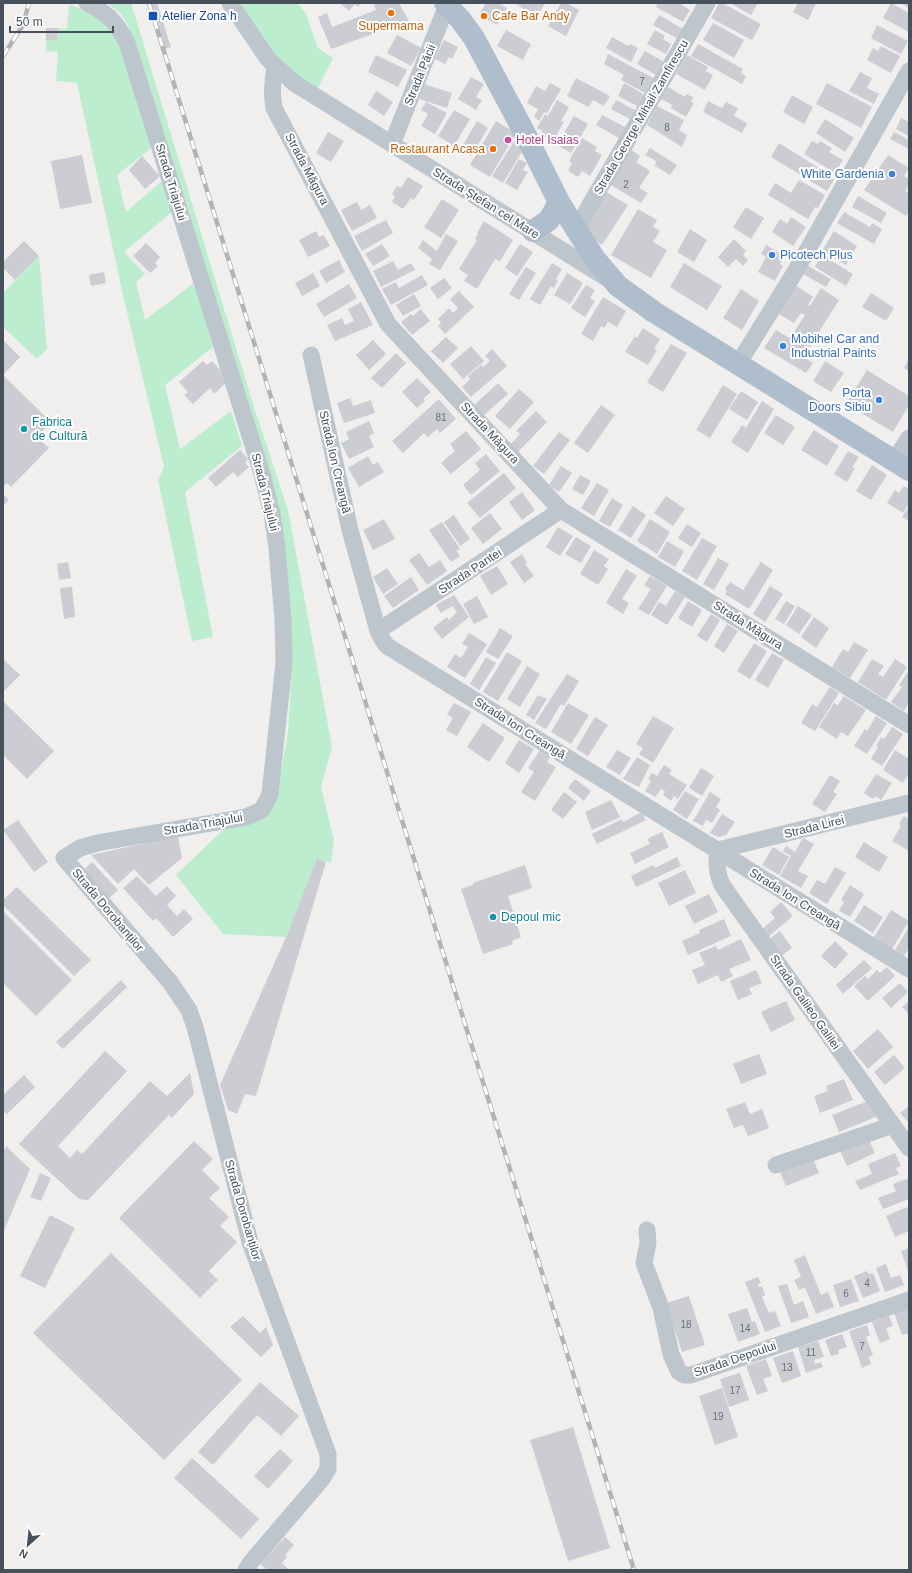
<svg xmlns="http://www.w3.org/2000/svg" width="912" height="1573" viewBox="0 0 912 1573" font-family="Arial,sans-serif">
<rect width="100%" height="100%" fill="#f1eeee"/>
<path fill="#bdedcf" d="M106 3H131L253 404 288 510 332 747 321 787 334 840 331 863 317 858 286 937 223 934 176 875 229 824 251 823 267 816 276 800 288 732 292 661 286 586 131 33C126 19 120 10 106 3Z
M241 3H297L306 14 318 48 333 58 318 88C312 85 305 82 299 78 273 61 256 29 241 3Z
M69 4 92 14 104 23 120 44 151 148 117 175 126 212 163 180 172 212 124 252 145 274 136 282 145 320 194 283 213 347 165 385 180 449 231 411 242 446 185 492 213 637 192 641 158 480 164 467 123 295 77 83 56 81 58 52 46 51V40H57L58 28 67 29Z
M39 256 47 349 37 359 3 327V293Z"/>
<path fill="#cbcdd3" d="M150 3H157L171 47 164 49Z
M340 3H361L358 7 355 4 349 11Z
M378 3H399L409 21 331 49 318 17 327 13 332 27 376 10 374 5Z
M486 3H498L507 8 497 25 479 15Z
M514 3H545L537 17Z
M561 3H566L579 10 566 36 548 26Z
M658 3H679L690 10 683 22 656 7Z
M719 3H722L761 24 752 40 711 18Z
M730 3H758L751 15Z
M798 3H816L808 20 793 12Z
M891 3 909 13V32L883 18Z
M900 3H909V8Z
M659 15 683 29 678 39 653 25Z
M713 23 744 40 734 58 703 40Z
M877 25 908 41 901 54 871 38Z
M46 28H58L57 40H46Z
M506 30 531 44 523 60 497 46Z
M655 30 665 36 663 39 671 44 666 54 647 44Z
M397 35 421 48 411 66 387 53Z
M612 37 628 46 630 44 638 48 631 62 606 48Z
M444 40 458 47 452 59 449 57 445 64 435 59Z
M698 44 743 69 741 73 746 76 742 84 691 56Z
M881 46 900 56 891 73 867 60 873 48 878 51Z
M645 51 666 63 658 76 637 64Z
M608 54 655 79 647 94 621 80 624 75 604 64Z
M376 55 407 70 398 87 368 72Z
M687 55 708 67 706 71 713 75 705 90 676 74Z
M860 72 872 78 867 88 879 94 874 104 849 91Z
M471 77 484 84 476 97 482 100 476 110 458 99Z
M576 78 610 96 604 106 593 100 589 107 567 96Z
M550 83 561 89 547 113 544 112 539 121 534 117 538 109 527 103 536 86 545 91Z
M624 83 645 95 639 107 618 96Z
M827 83 872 107 861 128 816 104Z
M424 84 452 93 447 108 419 99Z
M668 87 685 97 686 94 693 97 691 102 694 103 686 117 671 108 672 105 661 99Z
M376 91 393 102 384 116 368 105Z
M792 95 813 107 804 124 783 112Z
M557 100 569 107 561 121 564 122 553 141 541 134 543 131 537 128 545 114 548 116Z
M616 100 635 110 630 119 611 109Z
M708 101 722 108 726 102 738 108 734 116 747 123 742 133 703 112Z
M426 102 447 113 435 134 421 126 428 114 421 110Z
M657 106 684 120 679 130 687 135 682 147 647 125Z
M454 110 470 119 454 146 438 136Z
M602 115 625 127 619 138 596 125Z
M574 116 588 124 571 153 557 145Z
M901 118 909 122V136L896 129Z
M825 119 854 138 845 152 816 133Z
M477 121 488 128 471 156 460 150Z
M496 121 516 133 490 177 470 165Z
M328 132 344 141 331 162 316 153Z
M894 132 909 140V149L890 139Z
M582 138 597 147 595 151 602 155 590 176 582 171 578 177 568 171 572 163 569 161Z
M515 140 523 150 503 183 492 176Z
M812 141 818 144 820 141 832 148 829 152 843 160 835 173 804 154Z
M779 143 819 168 818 170 834 180 827 191 771 157Z
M650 148 677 165 670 175 655 166 656 161 645 155Z
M630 149 640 156 636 162 650 171 639 188 648 193 641 203 609 184Z
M82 155 92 203 60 209 51 161Z
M888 155 909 168 904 176 909 179V185L905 191 909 194V211L906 216 864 190Z
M142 156 160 176 145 189 129 170Z
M519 159 527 163 523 170 528 172 517 190 505 183Z
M408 177 423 186 414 200 411 198 403 209 392 202 395 196 392 194 397 186 401 188Z
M799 180 825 195 818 208 815 207 808 219 768 195 775 183 791 193Z
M603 190 628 205 602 245 581 231Z
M858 196 887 213 881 223 852 207Z
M442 199 459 210 441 238 424 227Z
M357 202 361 210 370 205 377 218 352 231 341 210Z
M746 207 764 218 751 239 733 227Z
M638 209 657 220 653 227 660 231 653 242 667 250 651 278 611 255Z
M844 212 870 227 872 223 882 229 874 244 837 223Z
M791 217 806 227 793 246 772 232 780 219 787 224Z
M386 220 393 233 362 251 354 236Z
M484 221 513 240 500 261 495 259 477 289 464 281 468 275 459 269 477 240 475 239 478 234 477 233Z
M690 229 707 240 694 262 677 252Z
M316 231 319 237 324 235 330 246 308 257 299 240Z
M834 231 857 246 846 265 822 251Z
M446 234 458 241 440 270 429 264 432 259 418 248 423 240 437 251Z
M734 239 746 251 743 255 748 260 743 266 736 259 728 267 718 257Z
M24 241 39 256 15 280 3 268V262Z
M146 243 160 257 155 263 158 266 150 273 133 256Z
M382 244 390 256 373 266 365 254Z
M520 244 533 252 517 276 505 268Z
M766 245 784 256 780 264 783 266 775 281 758 272 766 257 761 254Z
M822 255 853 274 846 286 815 267Z
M339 260 345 272 326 283 319 271Z
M393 261 398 270 411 263 415 270 381 287 373 271Z
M552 263 562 269 556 279 558 280 554 288 551 286 540 305 530 299Z
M684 263 722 286 707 310 670 287Z
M808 266 831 279 826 287 803 274Z
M526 267 536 273 519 300 509 294Z
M104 272 106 283 91 286 89 275Z
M313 273 320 286 302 296 295 283Z
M567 273 583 283 570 304 554 295Z
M422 275 428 285 391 305 382 289 396 282 399 288Z
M444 278 452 288 438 299 430 288Z
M349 284 357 298 324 317 316 304Z
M586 285 595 290 590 298 595 301 585 317 571 308Z
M795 285 813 297 808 305 810 306 821 288 839 300 803 357 813 363 806 373 764 348 776 330 794 341 798 342 802 337 794 332 805 315 801 313 794 323 777 313Z
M741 289 759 301 742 330 723 318Z
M459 291 474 307 445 334 438 326 441 323 438 319 449 308 453 313 458 308 450 299Z
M871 293 894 308 886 321 862 307Z
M414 294 421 306 403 316 396 305Z
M603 297 626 311 617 327 608 322 604 328 601 326 593 341 581 334Z
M361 302 373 325 335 341 327 325 342 318 345 325 354 321 348 309Z
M421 309 430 321 412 335 401 322 411 314 413 316Z
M643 328 660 339 654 349 657 350 648 365 625 352 635 336 637 338Z
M446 337 458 348 443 363 431 351Z
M3 340 20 357 3 375Z
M373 340 386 354 369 370 356 355Z
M671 344 687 353 663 392 647 382Z
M471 346 484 361 463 379 450 364Z
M492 349 507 366 471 397 462 387 470 379 468 376 481 365 483 367 490 361 485 356Z
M396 353 406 363 382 388 371 378Z
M909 359V371L904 368Z
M203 361 207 365 212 361 224 374 222 376 227 382 214 394 210 388 193 404 184 395 188 392 179 382Z
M825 361 844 373 831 392 813 381Z
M867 370 909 396V405L893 432 846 404Z
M3 375 51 422 37 437 49 448 11 487 7 483 3 487Z
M417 378 431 392 423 399 425 401 417 408 402 392Z
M498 383 508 394 484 415 474 405Z
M723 385 737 394 710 438 696 430Z
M519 389 534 402 510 429 495 416Z
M741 391 758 402 747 420 729 409Z
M350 398 353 406 371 400 375 413 344 423 337 403Z
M439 399 456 419 440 433 437 429 428 437 424 433 403 453 392 441Z
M762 401 774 409 748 453 731 442 742 425 746 428Z
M601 405 615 415 588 453 574 443Z
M536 411 547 422 518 452 510 445 520 434 516 431Z
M776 415 795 427 783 445 764 433Z
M369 421 374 433 369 436 374 447 349 459 341 443 349 439 346 432Z
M814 430 839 446 827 466 801 450Z
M466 431 481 449 451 474 441 463 455 451 450 444Z
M559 432 570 440 544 474 533 466Z
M240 450 248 459 245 463 249 467 238 477 233 472 216 487 208 478Z
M848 451 859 457 852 467 855 468 847 482 834 474Z
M486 454 500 471 471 495 463 485 480 470 475 463Z
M368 456 373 465 378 462 384 472 359 487 348 468Z
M872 465 887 475 871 500 856 491Z
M561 466 572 473 559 492 549 485Z
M504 473 516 488 480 518 467 503Z
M580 475 591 481 583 495 572 489Z
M597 483 609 490 594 516 581 508Z
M904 486 909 489V503L903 513 887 503 895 490 899 493Z
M522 492 535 510 522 520 509 502Z
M3 494 9 500 3 506Z
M666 496 685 509 673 526 654 513Z
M612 498 623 505 610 527 599 521Z
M633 506 646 515 631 538 618 530Z
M909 506V521L902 517Z
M490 513 502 529 483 544 471 528Z
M454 515 470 539 460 546 444 522Z
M384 519 395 539 373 550 363 530Z
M650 519 670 532 657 554 637 541Z
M442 522 460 549 456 551 460 556 451 562 429 530Z
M687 524 701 533 692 547 678 538Z
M558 527 573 536 560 556 546 547Z
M576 537 591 546 581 563 565 554Z
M702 538 717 546 697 580 682 571Z
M667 541 684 551 675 567 658 557Z
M594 550 609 559 604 566 608 569 598 585 580 574Z
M419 553 429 567 440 560 447 571 427 585 409 560Z
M522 554 527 562 525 564 534 576 524 583 510 562Z
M718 558 729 564 714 590 703 584Z
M68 562 71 578 59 580 57 564Z
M761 562 773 570 749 609 725 594 727 591 725 589 730 582 743 590Z
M497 566 508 584 491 595 480 576Z
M387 568 398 584 383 594 373 577Z
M626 569 637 576 622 599 629 603 623 614 606 603Z
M650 576 667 586 649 615 638 609 651 589 644 585Z
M411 577 419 590 393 608 384 596Z
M770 586 783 594 765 622 753 614Z
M72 587 75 617 64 619 60 588Z
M675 591 685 597 667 625 651 615 659 602 666 606Z
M454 595 469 617 442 639 433 628 447 617 449 620 457 612 452 606 441 613 436 605Z
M477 596 488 617 474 624 463 604Z
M688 601 702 610 692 627 678 618Z
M786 601 795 606 784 624 775 619Z
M798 606 812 615 799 634 786 625Z
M711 614 720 620 707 642 697 636Z
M814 617 829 628 816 648 801 637Z
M727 624 738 631 724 653 714 646Z
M500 628 513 636 498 659 486 652Z
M469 633 487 644 465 678 447 667 455 654 461 658 468 647 462 644Z
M854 642 868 650 850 678 832 667 843 649 848 652Z
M754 643 767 651 750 679 737 671Z
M507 652 522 661 498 701 483 692Z
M772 653 784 660 768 688 755 680Z
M486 657 496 663 479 690 470 684Z
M3 659 20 675 3 692Z
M872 659 884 666 878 674 883 677 895 659 907 667 886 700 858 682Z
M527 666 540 674 520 707 507 699Z
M907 673 909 675V702L904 711 891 702 902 687 899 685Z
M567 674 579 681 564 706 561 704 546 729 535 723Z
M830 687 839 693 815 731 801 723 812 704 817 707Z
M538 695 547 699 534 720 526 715Z
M844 696 866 710 848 736 841 732 837 739 819 727 834 703 838 705Z
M3 701 54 751 27 779 3 755Z
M454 703 471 712 457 736 446 730 453 718 447 714Z
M568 703 589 715 571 744 551 732Z
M653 716 674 728 653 763 639 754 643 748 636 744Z
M876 716 887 723 867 754 854 746 865 729 867 731Z
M595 717 608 725 588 756 576 749Z
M483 723 505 738 489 762 467 747Z
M892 727 903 734 882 766 871 759 878 747 876 746 881 737 884 739Z
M519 740 534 749 519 773 505 763Z
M540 750 550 757 547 762 556 767 535 801 521 792 534 772 528 768Z
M617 750 631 758 620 775 606 767Z
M895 750 909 759V773L903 783 883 770Z
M637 757 650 765 639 787 623 779Z
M664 765 672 770 669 774 687 785 678 799 674 796 671 801 663 795 665 791 661 789 655 797 645 791 651 781 648 779 652 773 657 776Z
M701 768 714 776 702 796 689 788Z
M876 774 892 783 881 800 875 796 873 799 864 793Z
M830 775 840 781 833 792 837 794 825 812 812 804Z
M575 779 591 791 584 801 568 788Z
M685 791 699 799 687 819 673 810Z
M564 792 577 802 563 819 551 810Z
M710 792 721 799 716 807 720 810 712 823 706 820 703 826 693 821Z
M611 800 620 817 592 830 585 812Z
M642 812 646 820 597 844 592 834 622 819 623 822Z
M722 814 735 822 726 835 718 837 710 833Z
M909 815V851L892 841 901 826 899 824 904 816 907 818Z
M18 820 48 862 34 872 3 830Z
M662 832 669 847 635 864 630 853 650 844 647 839Z
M178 836 182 858 149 885 134 869 118 884 91 855Z
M803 838 814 844 798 871 808 876 801 888 780 876 791 856 783 851 786 846 795 852Z
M864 842 888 857 879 872 855 857Z
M773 847 789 857 779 875 762 865Z
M677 857 681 866 636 887 631 876 653 865 655 868Z
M317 858 326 862 256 1096 245 1094 237 1114 228 1110 220 1085 286 937Z
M92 862 118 890 106 901 80 873Z
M525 865 532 888 508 896 521 937 512 941 513 944 483 954 461 889 473 885V883Z
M835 867 846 873 827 904 809 893 817 880 825 884Z
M685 870 696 893 669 906 658 883Z
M137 876 156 896 167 886 176 896 167 905 177 916 184 909 193 919 173 937 156 918 153 921 123 888Z
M850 885 864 894 850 917 839 911 844 902 841 900Z
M17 887 91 960 74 976 3 905V900Z
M709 894 718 912 694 924 685 906Z
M781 902 793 916 768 937 761 930 775 918 770 912Z
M864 905 883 917 873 933 854 921Z
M891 910 909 921 892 949 874 937Z
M3 911 72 980 36 1016 3 983Z
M724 919 731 936 688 955 682 941 700 933 699 930Z
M909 927V948L904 956 895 950Z
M780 931 792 948 781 956 769 939Z
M741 939 751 960 729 969 733 976 721 982 718 975 698 984 692 970 705 965 699 953 716 946 718 950Z
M835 941 848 954 835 969 821 956Z
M864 960 872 968 843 994 836 985Z
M887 967 895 976 868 1001 854 986 865 976 868 979 877 970 880 973Z
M756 970 762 983 749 988 752 994 738 1000 730 981Z
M121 980 127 987 63 1049 56 1042Z
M900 983 908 992 891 1008 882 998Z
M786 1001 795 1020 771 1032 761 1012Z
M909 1001V1014L902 1007Z
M878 1029 893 1047 868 1069 853 1051Z
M105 1051 127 1071 58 1146 70 1158 77 1150 82 1154 150 1081 167 1096 190 1073 194 1094 172 1118 169 1115 88 1200 79 1199 19 1144Z
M759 1054 767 1074 741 1084 733 1064Z
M894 1055 905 1068 885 1085 874 1072Z
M24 1075 35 1087 7 1114 3 1111V1095Z
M844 1079 853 1100 820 1113 814 1096 828 1091 826 1086Z
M870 1100 876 1117 839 1132 832 1115Z
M745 1102 750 1114 762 1109 769 1128 748 1136 743 1125 734 1128 726 1109Z
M909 1106V1123L900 1113Z
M867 1136 875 1153 847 1166 839 1149Z
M194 1141 213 1159 202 1170 220 1188 209 1198 229 1217 220 1226 237 1242 209 1271 218 1280 200 1298 119 1218Z
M6 1146 30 1169 3 1233V1153Z
M895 1153 901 1166 896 1168 899 1174 860 1190 855 1181 872 1174 868 1164Z
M812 1156 819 1173 786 1186 779 1170Z
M40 1173 51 1178 41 1201 30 1197Z
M909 1178V1199L883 1209 878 1198 896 1191 893 1184Z
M907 1207 909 1212V1231L895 1237 886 1216Z
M50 1215 75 1228 45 1288 20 1276Z
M909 1248V1273L901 1251Z
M111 1253 242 1380 164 1460 33 1333Z
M805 1255 821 1295 828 1292 834 1307 816 1314 805 1287 799 1290 794 1280 801 1277 794 1260Z
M886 1264 891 1278 900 1275 904 1285 885 1292 876 1268Z
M867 1271 869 1274 873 1273 880 1291 863 1298 854 1276Z
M758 1277 761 1283 758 1284 759 1287 762 1286 765 1295 762 1297 769 1313 775 1311 781 1326 765 1332 745 1282Z
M851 1279 859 1301 840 1307 833 1285Z
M787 1284 794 1305 803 1301 809 1317 791 1323 778 1286Z
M689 1296 705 1345 682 1352 666 1303Z
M747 1308 752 1322 755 1321 760 1334 738 1342 728 1314Z
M909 1308V1333L902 1335 894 1313Z
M243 1316 260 1333 266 1327 273 1345 261 1357 230 1327Z
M889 1316 893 1326 886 1328 890 1339 880 1343 872 1322Z
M867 1325 870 1335 866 1337 873 1355 869 1357 871 1364 862 1368 849 1331Z
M842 1334 847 1347 838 1350 839 1354 831 1356 825 1340Z
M818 1341 824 1357 814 1360 815 1364 821 1362 823 1367 806 1373 798 1347Z
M793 1351 801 1376 782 1383 773 1358Z
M766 1359 772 1376 763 1379 768 1391 757 1395 746 1366Z
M740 1373 749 1400 729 1407 720 1379Z
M260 1382 299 1416 281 1436 257 1415 213 1465 198 1452Z
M722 1388 738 1437 715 1445 699 1396Z
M573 1427 610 1548 568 1561 530 1440Z
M280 1449 293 1461 268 1489 254 1476Z
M192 1458 259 1519 241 1539 174 1478Z
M285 1537 294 1545 285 1555 287 1557 282 1563 288 1569 287 1570H267L260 1564Z"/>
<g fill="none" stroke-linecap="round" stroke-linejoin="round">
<path stroke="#bdc6cd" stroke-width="17" d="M87 3C108 13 117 23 127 43L262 474 272 514 277 548 283 620 284 663 270 794 262 810 246 817 97 843 80 848 64 858 170 982 189 1010 195 1027 250 1242 328 1454V1469L322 1479 251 1562 246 1570
M230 3 268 59 294 83 605 277
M275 67C273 81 271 93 274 108L388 324 561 510 909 725
M392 144 447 5 450 3
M576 231 591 203 707 3
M311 355 350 530 378 631 382 639 387 646 909 969
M738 364 795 272 909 71
M894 461 909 438
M378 631 561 510
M909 803 718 850C716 864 717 873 722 885L909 1148
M776 1165 893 1125
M647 1230 648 1243 644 1263 661 1308 671 1354 679 1372 684 1375H691L909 1300"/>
<path stroke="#aebecc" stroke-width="22" d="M445 3 460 19 474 38 522 128 559 202 595 259 618 286 654 312 909 470
M533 231 549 220 559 202"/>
<g stroke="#b0b3b8" stroke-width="4.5">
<path id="rail" d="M149 3 634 1570
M3 56 23 25 29 3"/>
</g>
<use href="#rail" stroke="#fff" stroke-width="3" stroke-dasharray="9" stroke-linecap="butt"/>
</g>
<g fill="#e8710a" stroke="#fff" stroke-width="1.5">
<circle cx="391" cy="13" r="4"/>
<circle cx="484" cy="16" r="4"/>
<circle cx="493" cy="149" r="4"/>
</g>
<rect fill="#1a4fb4" stroke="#fff" stroke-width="1.5" x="148" y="11" width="10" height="10" rx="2"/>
<circle fill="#d1479c" stroke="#fff" stroke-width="1.5" cx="508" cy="140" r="4"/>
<g fill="#3f7fe0" stroke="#fff" stroke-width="1.5">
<circle cx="892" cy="174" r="4"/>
<circle cx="772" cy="255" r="4"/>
<circle cx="783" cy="346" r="4"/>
<circle cx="879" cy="400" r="4"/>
</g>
<g fill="#0f9aa8" stroke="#fff" stroke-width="1.5">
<circle cx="24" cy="429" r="4"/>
<circle cx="493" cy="917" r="4"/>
</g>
<g text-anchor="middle" stroke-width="4" stroke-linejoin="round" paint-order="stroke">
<g font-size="10" fill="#687079">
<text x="642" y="85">7</text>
<text x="667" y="131">8</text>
<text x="626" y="188">2</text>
<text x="441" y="421">81</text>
<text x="867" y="1287">4</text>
<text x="846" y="1297">6</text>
<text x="686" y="1328">18</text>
<text x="745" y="1332">14</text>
<text x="862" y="1350">7</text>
<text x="811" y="1356">11</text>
<text x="787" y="1371">13</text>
<text x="735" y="1394">17</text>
<text x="718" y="1420">19</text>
</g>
<g font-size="12" fill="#164399" stroke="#fff" text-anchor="start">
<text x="162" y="20">Atelier Zona h</text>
</g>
<g font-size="12" fill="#c56008" stroke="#fff" text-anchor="start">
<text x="492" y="20">Cafe Bar Andy</text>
<text x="391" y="30" text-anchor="middle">Supermama</text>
<text x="485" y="153" text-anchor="end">Restaurant Acasa</text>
</g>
<g font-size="12" fill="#47515b" stroke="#fff">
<text transform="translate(420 75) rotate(-68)" y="4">Strada Păcii</text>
<text transform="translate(641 117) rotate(-60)" y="4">Strada George Mihail Zamfirescu</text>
<text transform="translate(307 169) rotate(62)" y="4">Strada Măgura</text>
<text transform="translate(171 182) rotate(73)" y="4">Strada Triajului</text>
<text transform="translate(486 203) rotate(32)" y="4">Strada Ștefan cel Mare</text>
<text transform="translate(490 433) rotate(47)" y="4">Strada Măgura</text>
<text transform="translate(335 462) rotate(77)" y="4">Strada Ion Creangă</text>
<text transform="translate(265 492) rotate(76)" y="4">Strada Triajului</text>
<text transform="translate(470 571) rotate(-33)" y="4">Strada Pantei</text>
<text transform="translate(748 625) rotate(32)" y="4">Strada Măgura</text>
<text transform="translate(520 728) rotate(32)" y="4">Strada Ion Creangă</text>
<text transform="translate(203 824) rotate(-10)" y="4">Strada Triajului</text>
<text transform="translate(814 827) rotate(-14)" y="4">Strada Lirei</text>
<text transform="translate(795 899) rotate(32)" y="4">Strada Ion Creangă</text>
<text transform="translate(108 910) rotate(50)" y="4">Strada Dorobanților</text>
<text transform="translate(805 1002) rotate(55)" y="4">Strada Galileo Galilei</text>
<text transform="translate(243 1210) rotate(74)" y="4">Strada Dorobanților</text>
<text transform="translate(735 1359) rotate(-19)" y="4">Strada Depoului</text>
</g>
<g font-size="12" fill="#b23c85" stroke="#fff" text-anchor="start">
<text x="516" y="144">Hotel Isaias</text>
</g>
<g font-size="12" fill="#366cbe" stroke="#fff" text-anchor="end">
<text x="884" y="178">White Gardenia</text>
<text x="780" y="259" text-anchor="start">Picotech Plus</text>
<text x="791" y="343" text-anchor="start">Mobihel Car and<tspan x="791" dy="14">Industrial Paints</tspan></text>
<text x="871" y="397">Porta<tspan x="871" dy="14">Doors Sibiu</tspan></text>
</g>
<g font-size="12" fill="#0d838f" stroke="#fff" text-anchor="start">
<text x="32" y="426">Fabrica<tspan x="32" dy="14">de Cultură</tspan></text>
<text x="501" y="921">Depoul mic</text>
</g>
</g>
<rect width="912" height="1573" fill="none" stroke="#47515b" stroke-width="8"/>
<g transform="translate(28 1545) rotate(207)" stroke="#ffffff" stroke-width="3" paint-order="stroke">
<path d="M0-3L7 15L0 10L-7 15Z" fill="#47515b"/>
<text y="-6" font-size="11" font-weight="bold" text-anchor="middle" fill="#47515b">N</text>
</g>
<path d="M10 26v6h103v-6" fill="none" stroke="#47515b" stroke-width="2"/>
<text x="16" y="26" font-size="12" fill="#47515b" stroke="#ffffff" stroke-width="3" paint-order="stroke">50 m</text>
</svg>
